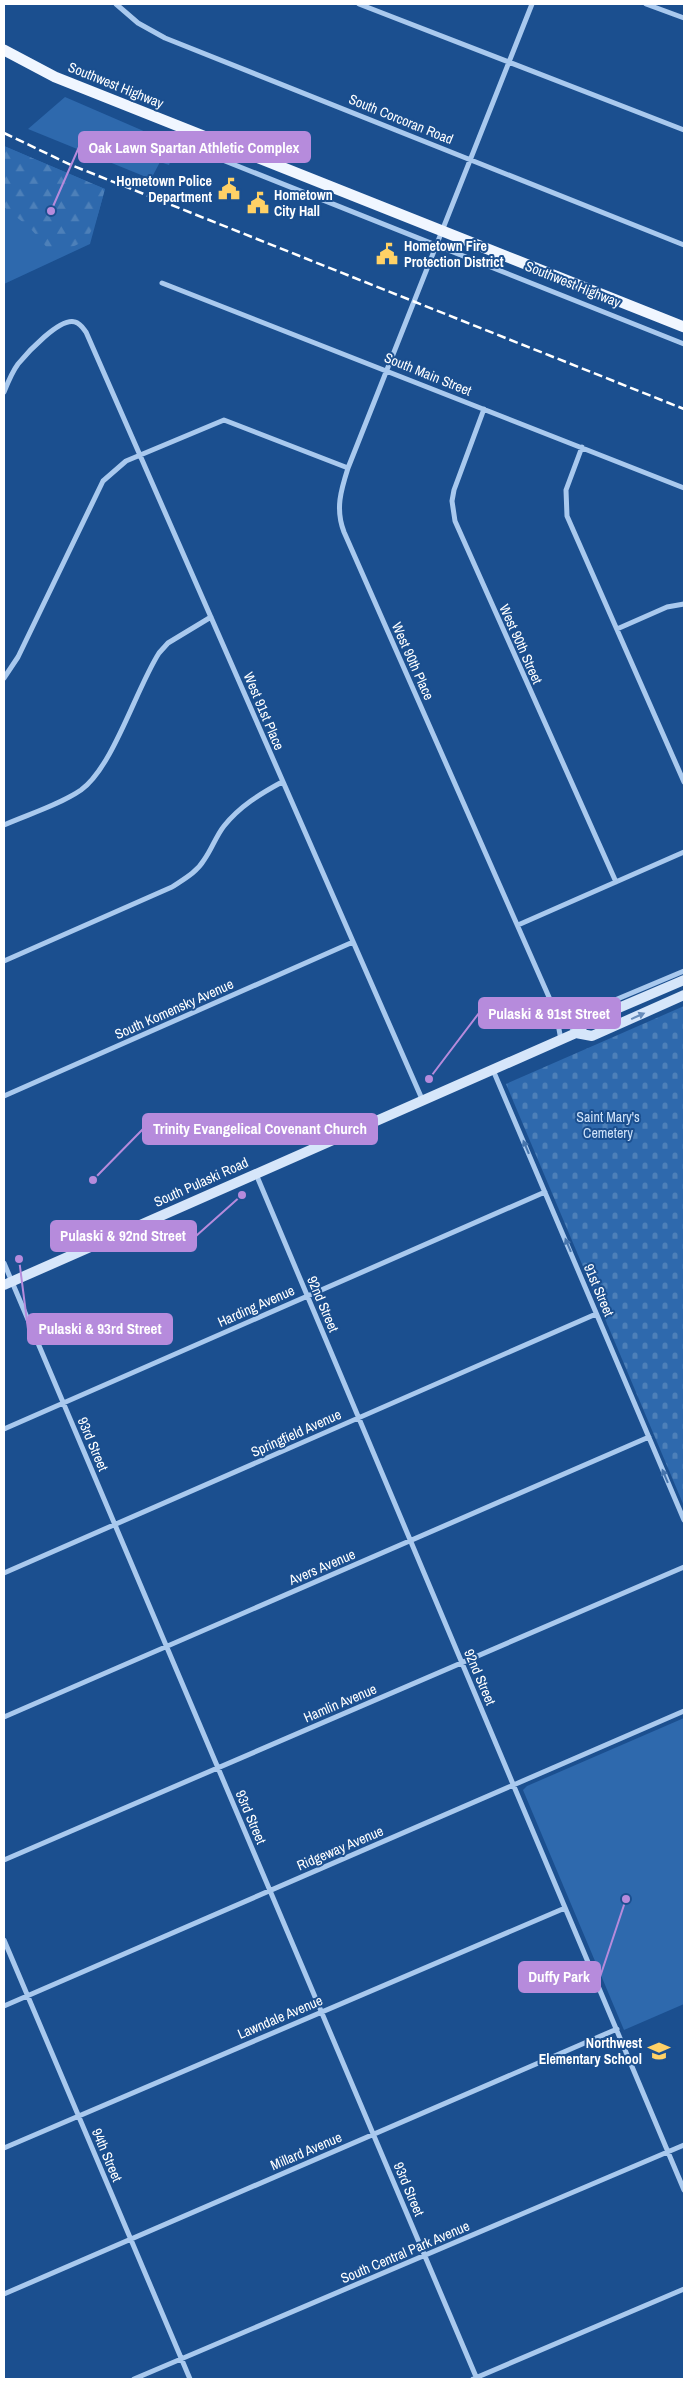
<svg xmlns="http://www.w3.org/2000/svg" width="688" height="2383" viewBox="0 0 688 2383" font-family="'Archivo Narrow',sans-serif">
<defs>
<pattern id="forest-firs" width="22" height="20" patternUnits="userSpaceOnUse" patternTransform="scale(1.25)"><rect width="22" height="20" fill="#2e69ad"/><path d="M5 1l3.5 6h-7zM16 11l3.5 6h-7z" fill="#4d80b9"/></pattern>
<pattern id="cemetery-stones" width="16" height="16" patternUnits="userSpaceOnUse" patternTransform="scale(1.25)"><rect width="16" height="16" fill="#2e69ad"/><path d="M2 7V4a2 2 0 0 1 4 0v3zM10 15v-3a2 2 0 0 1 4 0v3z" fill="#4d80b9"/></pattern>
</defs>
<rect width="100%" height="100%" fill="#1b4f8f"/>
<path fill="#2e69ad" d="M65 97 176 145 169 165 160 162 151 179 28 129Z
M4 146 105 189 90 244 4 284Z
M684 1718V2004L624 2030 523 1790 527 1786Z"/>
<path fill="url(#forest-firs)" d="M4 146 105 189C94 226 95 248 50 251L30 228 4 207Z"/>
<path fill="url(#cemetery-stones)" d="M684 1006V1506L506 1084Z"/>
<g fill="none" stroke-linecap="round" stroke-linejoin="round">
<path stroke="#a9c9ee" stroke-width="5" d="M116 4 138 23 165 38 684 245
M359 4 684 130
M532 4 348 468C341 490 335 509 344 532L556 1013 561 1040
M646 4 684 18
M220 144 215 157 684 344
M162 283 684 488
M4 392C8 382 12 372 18 364 27 353 60 317 75 322 80 323 83 328 86 332L422 1099
M484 409 454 490 452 501 455 521 616 882
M582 447 566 490 567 516 684 782
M617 629 667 607 684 604
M4 678 18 657 103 481 126 461 224 420 348 468
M4 825C29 814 59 805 81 790 113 767 136 689 159 653L168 643 211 617
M518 925 684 852
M4 961 172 887C184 879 197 872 204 860 212 849 216 836 224 826 240 806 260 794 282 782
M556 1013 574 1015 584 1013 684 971
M558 1014 564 1018 576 1033
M493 1070 684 1520
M4 1096 353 942
M256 1174 684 2190
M4 1263 477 2379
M4 1429 545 1192
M4 1573 596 1314
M4 1717 649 1437
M4 1860 684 1567
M4 1940 190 2379
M4 2006 684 1711
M4 2148 565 1908
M4 2294 617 2029
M134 2379 684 2145
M473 2379 684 2289"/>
<path stroke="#d6e6fa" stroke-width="10" d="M576 1033 592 1036 684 995
M4 1285 576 1033 588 1021 684 980"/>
<path stroke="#f0f6ff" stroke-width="11" d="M4 50 55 77 684 327"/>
<path stroke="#fff" stroke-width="2.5" stroke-dasharray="9 4" stroke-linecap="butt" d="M4 133 71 165 684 409"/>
</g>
<defs><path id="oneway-solid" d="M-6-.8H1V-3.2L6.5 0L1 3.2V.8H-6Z" transform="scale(1.25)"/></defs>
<use fill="#668bba" href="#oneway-solid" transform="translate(638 1016) rotate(-24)"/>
<g fill="#4674ac">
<use href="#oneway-solid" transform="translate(526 1147) rotate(-113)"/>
<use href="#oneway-solid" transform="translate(568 1245) rotate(-113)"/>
<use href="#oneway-solid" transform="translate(665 1476) rotate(-113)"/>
</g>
<defs>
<g id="civic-bare" transform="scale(1.725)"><path d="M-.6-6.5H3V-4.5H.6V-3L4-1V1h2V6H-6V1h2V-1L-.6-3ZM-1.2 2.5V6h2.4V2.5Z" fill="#ffd166" stroke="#1b4f8f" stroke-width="2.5" paint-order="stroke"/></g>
<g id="school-bare" transform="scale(1.725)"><path d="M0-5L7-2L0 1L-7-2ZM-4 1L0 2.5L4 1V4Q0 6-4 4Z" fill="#ffd166" stroke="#1b4f8f" stroke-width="2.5" paint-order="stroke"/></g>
</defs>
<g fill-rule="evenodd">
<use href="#civic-bare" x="229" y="189"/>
<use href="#civic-bare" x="258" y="203"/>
<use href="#civic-bare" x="387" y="254"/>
<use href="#school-bare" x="659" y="2051"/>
</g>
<g text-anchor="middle" stroke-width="4" stroke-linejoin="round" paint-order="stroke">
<g font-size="14" fill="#fff" stroke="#1b4f8f">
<text transform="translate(116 85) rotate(22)" y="5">Southwest Highway</text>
<text transform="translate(401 119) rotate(22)" y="5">South Corcoran Road</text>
<text transform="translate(573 284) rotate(22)" y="5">Southwest Highway</text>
<text transform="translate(428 374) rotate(22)" y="5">South Main Street</text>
<text transform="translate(521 644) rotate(66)" y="5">West 90th Street</text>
<text transform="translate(413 661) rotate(66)" y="5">West 90th Place</text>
<text transform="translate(264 711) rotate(67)" y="5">West 91st Place</text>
<text transform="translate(174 1009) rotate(-24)" y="5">South Komensky Avenue</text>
<text transform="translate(201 1182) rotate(-24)" y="5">South Pulaski Road</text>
<text transform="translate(599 1290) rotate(67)" y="5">91st Street</text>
<text transform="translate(323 1304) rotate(67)" y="5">92nd Street</text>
<text transform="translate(256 1306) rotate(-24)" y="5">Harding Avenue</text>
<text transform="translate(296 1433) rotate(-24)" y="5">Springfield Avenue</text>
<text transform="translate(93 1444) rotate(67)" y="5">93rd Street</text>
<text transform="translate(322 1567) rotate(-23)" y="5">Avers Avenue</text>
<text transform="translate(480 1677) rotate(67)" y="5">92nd Street</text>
<text transform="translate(340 1703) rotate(-23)" y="5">Hamlin Avenue</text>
<text transform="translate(251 1817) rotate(67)" y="5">93rd Street</text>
<text transform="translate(340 1848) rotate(-23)" y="5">Ridgeway Avenue</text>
<text transform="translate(280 2017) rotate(-23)" y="5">Lawndale Avenue</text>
<text transform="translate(306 2151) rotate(-23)" y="5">Millard Avenue</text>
<text transform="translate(107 2155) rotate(67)" y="5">94th Street</text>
<text transform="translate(409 2189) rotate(67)" y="5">93rd Street</text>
<text transform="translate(405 2252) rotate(-23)" y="5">South Central Park Avenue</text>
</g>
<g font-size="14" font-weight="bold" fill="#fff" stroke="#1b4f8f" text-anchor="end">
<text x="212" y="186">Hometown Police<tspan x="212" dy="16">Department</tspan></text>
<text x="274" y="200" text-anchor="start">Hometown<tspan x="274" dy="16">City Hall</tspan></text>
<text x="404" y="251" text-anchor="start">Hometown Fire<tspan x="404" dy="16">Protection District</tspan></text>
<text x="642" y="2048">Northwest<tspan x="642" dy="16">Elementary School</tspan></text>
</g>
<g font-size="14" fill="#cfe3fa" stroke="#1b4f8f">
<text x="608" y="1122">Saint Mary's<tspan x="608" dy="16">Cemetery</tspan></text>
</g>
</g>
<path fill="none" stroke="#b68bdc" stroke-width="2" d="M51 211L79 147M429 1079L479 1013M93 1180L143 1129M242 1195L196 1236M19 1259L28 1329M626 1899L600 1977"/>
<g fill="#b68bdc" stroke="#1b4f8f" stroke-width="2">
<circle cx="51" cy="211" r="5"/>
<circle cx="429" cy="1079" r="5"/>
<circle cx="93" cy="1180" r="5"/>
<circle cx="242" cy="1195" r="5"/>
<circle cx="19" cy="1259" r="5"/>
<circle cx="626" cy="1899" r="5"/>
</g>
<g fill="#b68bdc" stroke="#b68bdc" stroke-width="2">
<rect x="79" y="132" width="231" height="30" rx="5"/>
<rect x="479" y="998" width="141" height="30" rx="5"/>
<rect x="143" y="1114" width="234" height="30" rx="5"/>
<rect x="51" y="1221" width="145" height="30" rx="5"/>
<rect x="28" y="1314" width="144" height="30" rx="5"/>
<rect x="519" y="1962" width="81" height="30" rx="5"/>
</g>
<g font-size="15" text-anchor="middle" font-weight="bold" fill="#fff">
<text x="194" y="153">Oak Lawn Spartan Athletic Complex</text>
<text x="549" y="1019">Pulaski &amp; 91st Street</text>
<text x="260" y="1134">Trinity Evangelical Covenant Church</text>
<text x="123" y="1241">Pulaski &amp; 92nd Street</text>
<text x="100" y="1334">Pulaski &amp; 93rd Street</text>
<text x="559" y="1982">Duffy Park</text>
</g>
<rect width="688" height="2383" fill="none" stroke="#ffffff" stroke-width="10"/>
</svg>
